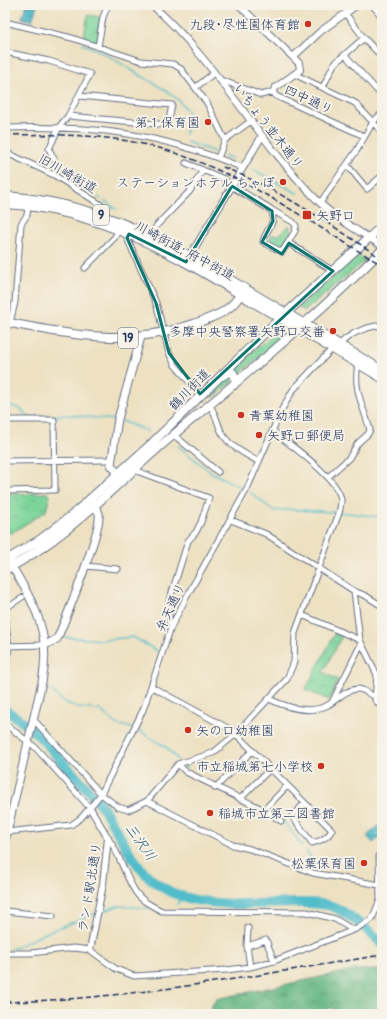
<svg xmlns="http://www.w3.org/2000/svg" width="387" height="1019" viewBox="0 0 387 1019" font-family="Pangolin,'Klee One',sans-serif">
<defs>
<pattern id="grass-dots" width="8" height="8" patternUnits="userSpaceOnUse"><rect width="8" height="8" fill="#7bd49a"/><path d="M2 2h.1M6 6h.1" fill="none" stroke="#6ab687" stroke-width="1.8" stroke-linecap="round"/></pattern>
<pattern id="forest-crowns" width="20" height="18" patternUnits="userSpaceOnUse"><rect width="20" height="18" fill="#64b682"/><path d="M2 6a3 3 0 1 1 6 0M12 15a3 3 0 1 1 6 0" fill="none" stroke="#52946e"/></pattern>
<pattern id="park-crowns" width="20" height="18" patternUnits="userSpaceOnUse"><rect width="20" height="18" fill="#7bd49a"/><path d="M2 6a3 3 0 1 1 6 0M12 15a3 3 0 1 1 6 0" fill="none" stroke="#6ab687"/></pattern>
<pattern id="water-rules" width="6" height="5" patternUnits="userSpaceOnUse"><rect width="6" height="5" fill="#51bdca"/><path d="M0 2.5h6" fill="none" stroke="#429aa7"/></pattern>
</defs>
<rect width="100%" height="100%" fill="#f7f3e8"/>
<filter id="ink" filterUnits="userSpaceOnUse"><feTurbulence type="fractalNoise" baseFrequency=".025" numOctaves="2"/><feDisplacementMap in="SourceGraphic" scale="8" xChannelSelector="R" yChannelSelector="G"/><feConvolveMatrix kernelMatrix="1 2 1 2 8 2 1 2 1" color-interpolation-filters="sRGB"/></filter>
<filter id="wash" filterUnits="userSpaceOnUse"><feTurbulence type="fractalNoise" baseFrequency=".012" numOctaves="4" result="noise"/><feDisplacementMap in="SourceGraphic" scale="16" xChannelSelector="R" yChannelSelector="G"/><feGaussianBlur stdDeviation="0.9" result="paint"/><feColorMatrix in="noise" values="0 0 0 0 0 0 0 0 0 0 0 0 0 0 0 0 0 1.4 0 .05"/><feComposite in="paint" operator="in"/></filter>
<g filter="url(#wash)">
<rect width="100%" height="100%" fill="#ede1c2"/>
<path fill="url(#grass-dots)" stroke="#4b827c" d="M289 225 291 233 283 246 279 247 269 240 271 235H279Z
M358 256 366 260 305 311 298 307Z
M279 330 287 334 238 375 231 369Z
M230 374 234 380 213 398 208 392Z"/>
<path fill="url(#forest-crowns)" stroke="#407270" d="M354 970H382V1014H346L330 1008 319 1014H214L211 1007 216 999Z"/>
<path fill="url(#park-crowns)" stroke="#4b827c" d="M88 15 100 17 97 43 83 39Z
M48 493 50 496 46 511 10 534 5 526V494Z
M335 633 342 636 323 672 338 680 329 700 305 690Z"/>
<path fill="url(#water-rules)" stroke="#367694" d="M26 5H37L32 21 22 18Z
M381 823 382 835 373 843 367 836Z"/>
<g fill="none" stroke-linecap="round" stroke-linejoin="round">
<path stroke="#51bdca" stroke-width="1.5" d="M83 44C104 52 117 61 136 73 155 84 178 94 189 114L185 134
M187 142 214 152
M5 145 11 151 55 171
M225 156 233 159
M252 169 297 193
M58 173 74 181
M90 192 94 194
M98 197 101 199
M105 201 116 209
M336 334 342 339
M345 341 357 350
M5 404 21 409 28 417 71 415 114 420
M122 421 147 431
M178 446 209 471 244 489
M250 492 274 511C290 507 301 511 317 511 339 513 360 513 382 518
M62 637 102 640 133 637 159 652
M49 689 64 702 78 708 100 710 116 724 131 728
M138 730 166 747 178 760
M184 766 188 770
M283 820 302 846
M306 851 310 856 312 869
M177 904 183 897
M99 913 117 906 148 908
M10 950 50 931 95 914"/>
<path stroke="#51bdca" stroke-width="10" d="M5 710C35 728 46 744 69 769 80 782 93 794 103 808 127 844 137 883 184 897 219 908 265 903 302 903 312 903 324 903 334 907 351 915 369 931 382 944"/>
</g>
</g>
<g filter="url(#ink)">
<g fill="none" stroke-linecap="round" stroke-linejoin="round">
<g stroke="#646d81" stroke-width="6">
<path id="pedestrian" d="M5 609 23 597"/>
</g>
<g stroke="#646d81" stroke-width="7">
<path id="minor" d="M5 22 72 38 141 61 173 64 181 69 207 103 225 140 251 121
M364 38 382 57
M98 47 103 17 108 5
M5 52 49 61 90 74 68 116 59 127 49 149 58 167 54 175
M345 55 382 96
M294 74 355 103 382 132
M221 80 261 95 273 92 276 96 364 136
M196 87 214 73
M323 87 334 64 364 38 345 13
M68 116 168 125 172 105 79 96
M5 128C94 125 160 133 243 168
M5 152 54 175 103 206V218
M218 158 225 140
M186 163 224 179 232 186
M347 165 367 189 382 176
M320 203 357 150 373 122 382 113
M270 209 293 222 296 226 295 231 282 252 263 242C265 230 279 221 270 209Z
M129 234 127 238 156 303 169 353 175 365 200 394
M151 235 157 225 190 191 203 170
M289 243 333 271
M85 268 115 237 119 229
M10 323 15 302 21 224 27 215 28 207
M339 345C350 333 367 327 382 325
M210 406C216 414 217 422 221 431 229 447 244 453 259 462
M5 420H54L55 490 5 491
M174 435 218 472
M5 461 111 460
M134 470 209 498 201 522 196 532 188 541 169 602V622L173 623
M328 477 349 458 358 443 368 434 370 430C363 405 353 390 358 364
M231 520 266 534 354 591 366 596 382 606
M5 549 8 559
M85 566 118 569
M354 591 360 640 377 675 375 700 382 707
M302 615 360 640
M5 618 9 646 5 676
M5 646 45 645
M152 687 237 733
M269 699C286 707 310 715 328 705 337 700 346 689 358 689 364 689 369 695 375 696
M333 700 361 644
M33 719 101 794 118 807 128 810 147 801 178 764 213 753 236 734 287 679 294 662 295 633 339 513C340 509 341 505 341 501 341 480 289 444 273 431
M5 724 35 747 90 808
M236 734 332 830C328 838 321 841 312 843L292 816 305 803
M178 764 186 772 264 810 281 821
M215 788 252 751
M240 799 270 769
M147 801 233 845 250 849 313 873 380 885
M264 810 287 786
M7 832 71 825 81 818 101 794 143 710 171 627 187 596 247 489 281 411 293 390 332 349
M108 838C120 854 124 874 135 891 140 900 152 906 162 911L307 912 335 919 353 930
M5 911 53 916
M248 928 247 946 250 967
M247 946 266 940 274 961
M5 953H31L74 948 90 950 116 969 134 976 227 970 250 967 274 961 356 929 372 919 380 900 379 856 382 846"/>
</g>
<g stroke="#646d81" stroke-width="8">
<path id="tertiary" d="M152 5C216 61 256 138 315 198 334 218 359 231 382 246
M239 5 299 63 300 70 275 88 273 92
M373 5 382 16
M293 57 321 31 357 5
M232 186 270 209
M188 259 262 136
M90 808 108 838 103 884 90 950"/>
</g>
<g stroke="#646d81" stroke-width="9">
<path id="secondary" d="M121 477 111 465 118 419 141 337
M45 645 57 639C65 621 102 529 99 514 99 511 96 509 94 507
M5 841 42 682C52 633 34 603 10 563"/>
</g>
<g stroke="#646d81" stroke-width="10">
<path id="primary" d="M5 196C101 203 164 240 244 288 290 315 336 343 382 370
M5 204C101 209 177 256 256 304 298 329 340 353 382 378
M5 322C73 335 126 347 194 324 218 315 229 313 243 291
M222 376 229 372 233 373 236 379 234 385
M5 561 41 539 71 516 149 446 273 325 382 226
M5 570C67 538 113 487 165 442 239 380 314 319 382 250"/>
</g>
<use href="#pedestrian" stroke="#fff" stroke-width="4"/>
<use href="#minor" stroke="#fff" stroke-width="5"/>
<use href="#tertiary" stroke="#fff" stroke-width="6"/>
<use href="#secondary" stroke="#fff" stroke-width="7"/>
<use href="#primary" stroke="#fff" stroke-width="8"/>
<path stroke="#1b2f5e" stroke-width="1.5" stroke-dasharray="6 3" stroke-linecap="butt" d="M5 135C57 134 109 134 159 148 240 171 310 223 382 265
M223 167C280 190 331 224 382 259
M5 1002C132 999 257 975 382 955"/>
</g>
</g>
<path fill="none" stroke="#0f766e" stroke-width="3" stroke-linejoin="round" d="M232 186 272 211 273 221 262 242 282 254 289 243 333 271 200 394 169 353 156 303 127 238 129 234 186 262Z"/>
<g fill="#c8321e" stroke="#f7f3e8" stroke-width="1.5">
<circle cx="308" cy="24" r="4"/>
<circle cx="208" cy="122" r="4"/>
<circle cx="283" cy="182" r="4"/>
<rect x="302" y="210" width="10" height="10" rx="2"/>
<circle cx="333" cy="331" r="4"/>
<circle cx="241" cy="415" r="4"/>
<circle cx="259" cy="435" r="4"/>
<circle cx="188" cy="730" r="4"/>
<circle cx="321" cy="766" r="4"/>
<circle cx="210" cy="813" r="4"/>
<circle cx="364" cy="863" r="4"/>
</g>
<g text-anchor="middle" stroke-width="4" stroke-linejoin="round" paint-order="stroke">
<g fill="#f7f3e8" stroke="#5d6a87" stroke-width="1">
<rect x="93" y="205" width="16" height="20" rx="3"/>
<rect x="118" y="328" width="20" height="20" rx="3"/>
</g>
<g font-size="12" font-weight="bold" fill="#1b2f5e">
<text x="101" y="219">9</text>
<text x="128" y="342">19</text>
</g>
<g font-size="13" fill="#1b2f5e" stroke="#f7f3e8" text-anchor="end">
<text x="300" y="29">九段･尽性園体育館</text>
<text x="200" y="127">第１保育園</text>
<text x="275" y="187">ステーションホテル ちゃぼ</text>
<text x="316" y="220" text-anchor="start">矢野口</text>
<text x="325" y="336">多摩中央警察署矢野口交番</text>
<text x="249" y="420" text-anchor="start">青葉幼稚園</text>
<text x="267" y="440" text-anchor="start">矢野口郵便局</text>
<text x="196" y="735" text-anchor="start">矢の口幼稚園</text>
<text x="313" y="771">市立稲城第七小学校</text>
<text x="218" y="818" text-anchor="start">稲城市立第二図書館</text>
<text x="356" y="868">松葉保育園</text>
</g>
<g font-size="13" fill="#1b2f5e" stroke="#f7f3e8">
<text transform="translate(309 99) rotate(25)" y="5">四中通り</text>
<text transform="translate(269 126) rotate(52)" y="5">いちょう並木通り</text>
<text transform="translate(68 173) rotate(30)" y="5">旧川崎街道</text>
<text transform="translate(185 250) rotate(28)" y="5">川崎街道; 府中街道</text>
<text transform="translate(189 389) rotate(-45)" y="5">鶴川街道</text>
<text transform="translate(170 607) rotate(-65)" y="5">弁天通り</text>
<text transform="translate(89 887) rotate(-81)" y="5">ランド駅北通り</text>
</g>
<g font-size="14" font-style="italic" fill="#2b5a7e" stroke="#f7f3e8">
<text transform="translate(141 842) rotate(55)" y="5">三沢川</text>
</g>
</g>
<rect width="387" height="1019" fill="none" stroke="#f7f3e8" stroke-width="20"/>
</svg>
